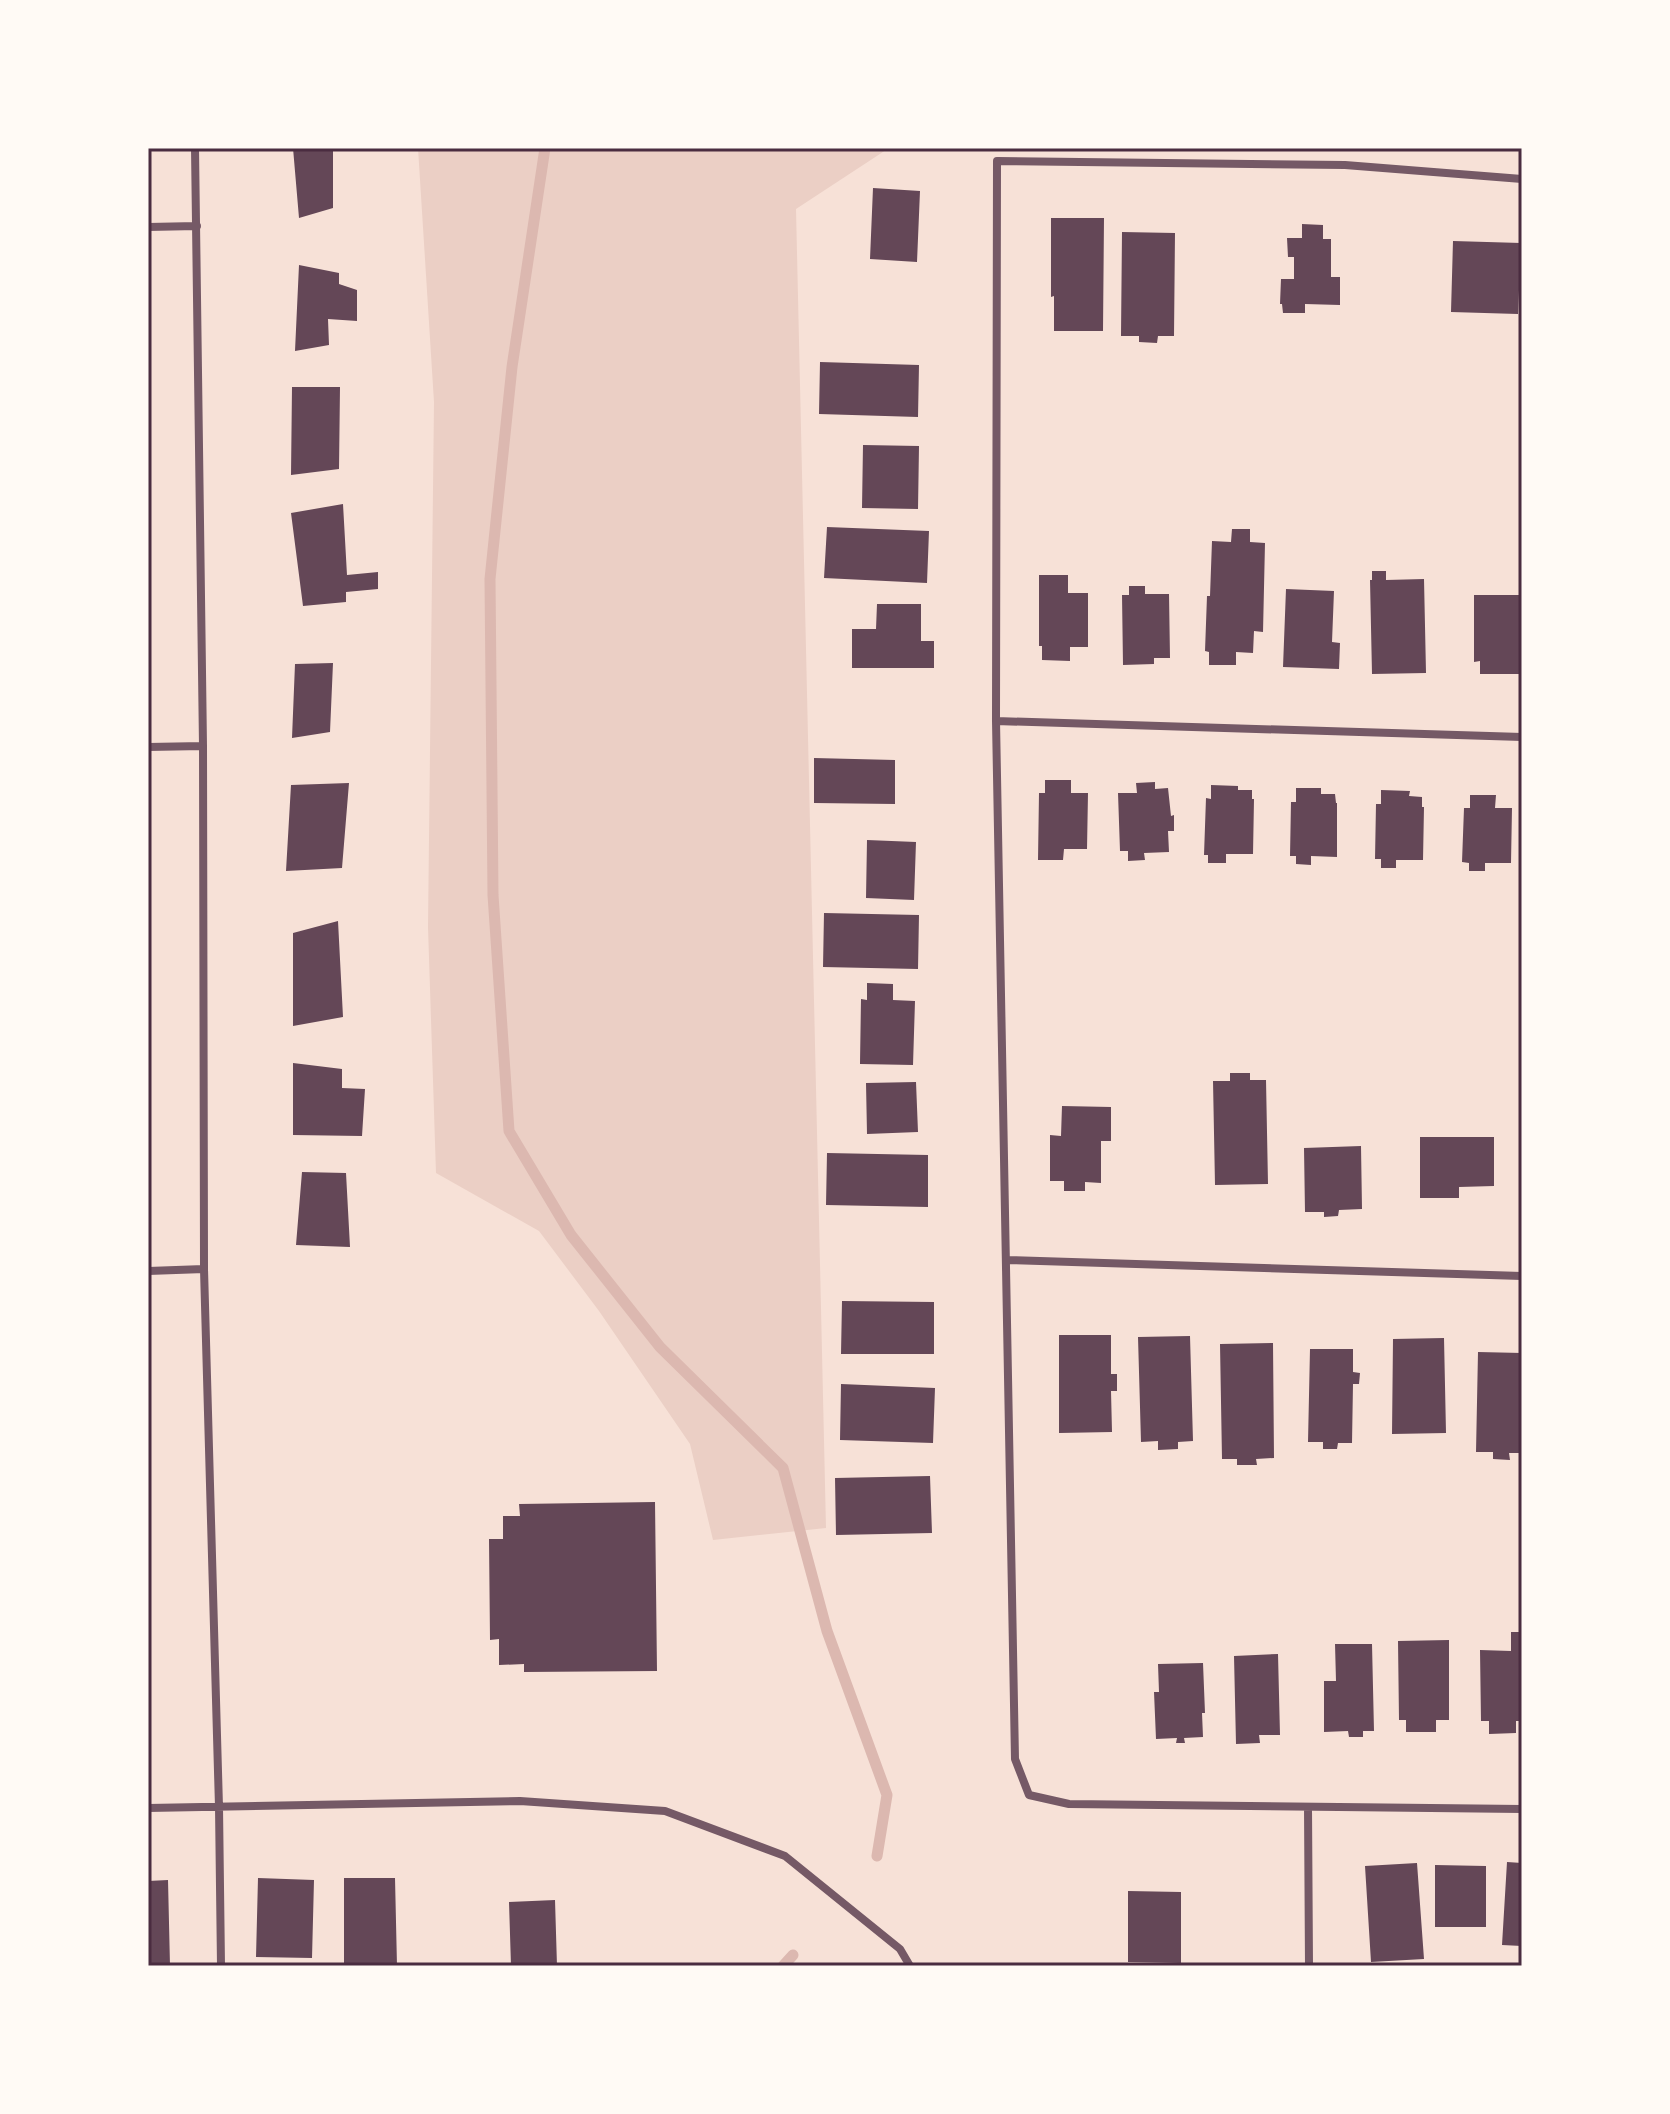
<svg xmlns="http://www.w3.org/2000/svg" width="1670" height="2114" viewBox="0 0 1670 2114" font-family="'Roboto Condensed',sans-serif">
<rect width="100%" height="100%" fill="#f7e1d7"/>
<path fill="#ebcfc5" d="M418 148H889L796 209 826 1528 713 1540 690 1444 599 1311 539 1231 436 1173 428 927 434 402Z"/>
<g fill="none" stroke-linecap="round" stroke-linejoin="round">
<path stroke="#dcb8b0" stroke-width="11" d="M545 148 512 367 490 579 493 895 509 1131 571 1235 660 1347 783 1468 827 1631 887 1795 877 1856
M783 1966 793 1955"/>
</g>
<path fill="#644757" d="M293 148H333V208L299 218Z
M873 188 920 191 917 262 870 259Z
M1051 218H1104L1103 331H1054V296L1051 297Z
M1302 224 1323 225V239H1331V277H1340V305L1305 304V313H1283L1282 304H1280L1281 279H1294V257H1288L1287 238H1302Z
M1122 232 1175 233 1174 336H1158L1157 343 1139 342V336H1121Z
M1453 241 1521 243 1518 314 1451 312Z
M299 265 339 273V284L357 290V321L328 319 329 345 295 351Z
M820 362 919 365 918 417 819 414Z
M292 387H340L339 469 291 475Z
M863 445 919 446 918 509 862 508Z
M343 504 347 575 378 572V589L346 592V602L303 606 291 513Z
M827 527 929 531 927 583 824 578Z
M1232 529H1250V542L1265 543 1263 632 1254 631 1253 653 1236 652V665H1209V652L1205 651 1207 596H1210L1212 541 1231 542Z
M1372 571H1386V580L1424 579 1426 673 1372 674 1370 580H1372Z
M1039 575H1068V593H1088V647H1070V661L1042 660V646H1039Z
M1129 586H1145V594H1169L1170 658H1154V664L1123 665 1122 595H1129Z
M1286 589 1334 591 1332 642 1340 643 1339 669 1283 667Z
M1474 595H1522V661H1519V674H1480V661L1474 662Z
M877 604H921V641H934V668H852V629H876Z
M333 663 330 732 292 738 295 664Z
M814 758 895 760V804L814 803Z
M1045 780H1071V793H1088L1087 849H1064L1063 860H1038L1039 793H1045Z
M1155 782V789L1168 788 1171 816 1174 815V831H1168L1169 852 1144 853 1145 860 1128 861V851H1120L1118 793H1137L1136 783Z
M349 783 342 868 286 871 291 785Z
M1211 785 1238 786V790H1252V799H1254L1253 854H1226V863H1208V855H1204L1206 798 1211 799Z
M1296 788H1321V794H1335L1336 803H1337V857L1311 856V865L1296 864V856H1290L1291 802H1296Z
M1381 790 1410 791 1409 796 1422 797V807H1424L1423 860H1396V868H1381V859H1375L1376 804H1381Z
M1470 795H1496L1495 808H1512L1511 863H1485V871H1469V863L1462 862 1464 808H1470Z
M867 840 916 842 914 900 866 898Z
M824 913 919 915 918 969 823 967Z
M338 921 343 1017 293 1026V933Z
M867 983 893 984V1000L915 1001 913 1065 860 1064 861 999 867 1000Z
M293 1063 342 1069V1088L365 1089 362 1136 293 1135Z
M1230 1073H1250V1080H1266L1268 1184 1215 1185 1213 1081H1230Z
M916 1082 918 1132 867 1134 866 1083Z
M1062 1106 1111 1107V1141H1101V1183L1085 1182V1191H1064V1181H1050V1135L1061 1136Z
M1420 1137H1494V1186L1459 1187V1198H1420Z
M1361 1146 1362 1209 1339 1210 1338 1216 1324 1217V1212H1305L1304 1148Z
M827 1153 928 1155V1207L826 1205Z
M302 1172 346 1173 350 1247 296 1245Z
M842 1301 934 1302V1354H841Z
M1059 1335H1111V1374H1117V1391H1111L1112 1432 1059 1433Z
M1190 1336 1193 1441 1178 1442V1449L1158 1450V1441L1141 1442 1138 1337Z
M1444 1338 1446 1433 1392 1434 1393 1339Z
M1273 1343 1274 1458 1256 1459 1257 1465H1237V1459H1222L1220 1344Z
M1310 1349H1353V1372L1360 1373 1359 1384H1353L1352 1443H1338L1337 1449H1323V1442H1308Z
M1478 1352 1522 1353V1453H1509L1510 1460 1493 1459V1452H1476Z
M841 1384 935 1388 933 1443 840 1440Z
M930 1476 932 1533 836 1535 835 1478Z
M655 1502 657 1671 524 1672V1664L499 1665V1639L490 1640 489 1539H503V1516H520L519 1504Z
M1511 1632H1522V1721H1516V1733L1489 1734V1721H1481L1480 1650 1511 1651Z
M1449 1640V1720H1436V1732H1406V1720H1399L1398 1641Z
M1335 1644H1372L1374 1731H1363V1737H1349L1348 1731 1324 1732V1681H1336Z
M1278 1654 1280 1735H1259L1260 1743 1236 1744 1234 1656Z
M1203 1663 1205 1713H1202L1203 1737 1184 1738 1185 1743H1176L1177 1738 1156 1739 1154 1692H1159L1158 1664Z
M1507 1862 1522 1863V1946L1502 1945Z
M1417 1863 1424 1959 1371 1962 1365 1866Z
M1435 1865 1486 1866V1927H1435Z
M258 1878 314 1880 312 1958 256 1957Z
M344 1878H395L397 1966H344Z
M168 1880 170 1966H148V1881Z
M1128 1891 1181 1892V1963L1128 1962Z
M555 1900 557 1966H511L509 1902Z"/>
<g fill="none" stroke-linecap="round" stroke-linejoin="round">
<path stroke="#755966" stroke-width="8" d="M195 148 203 746 204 1269 219 1807 221 1966
M1522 179 1345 165 997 161 996 721 1015 1759 1029 1795 1069 1804 1522 1809
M148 227 197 226
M996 721 1522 737
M148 747 203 746
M1006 1260 1522 1276
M148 1271 204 1269
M1308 1807 1309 1966
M148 1808 520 1801 665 1811 785 1856 900 1949 910 1966"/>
</g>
<rect width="1670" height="2114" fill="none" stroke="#fffaf5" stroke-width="300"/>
<rect x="150" y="150" width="1370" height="1814" fill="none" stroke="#4a2c40" stroke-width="3"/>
</svg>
